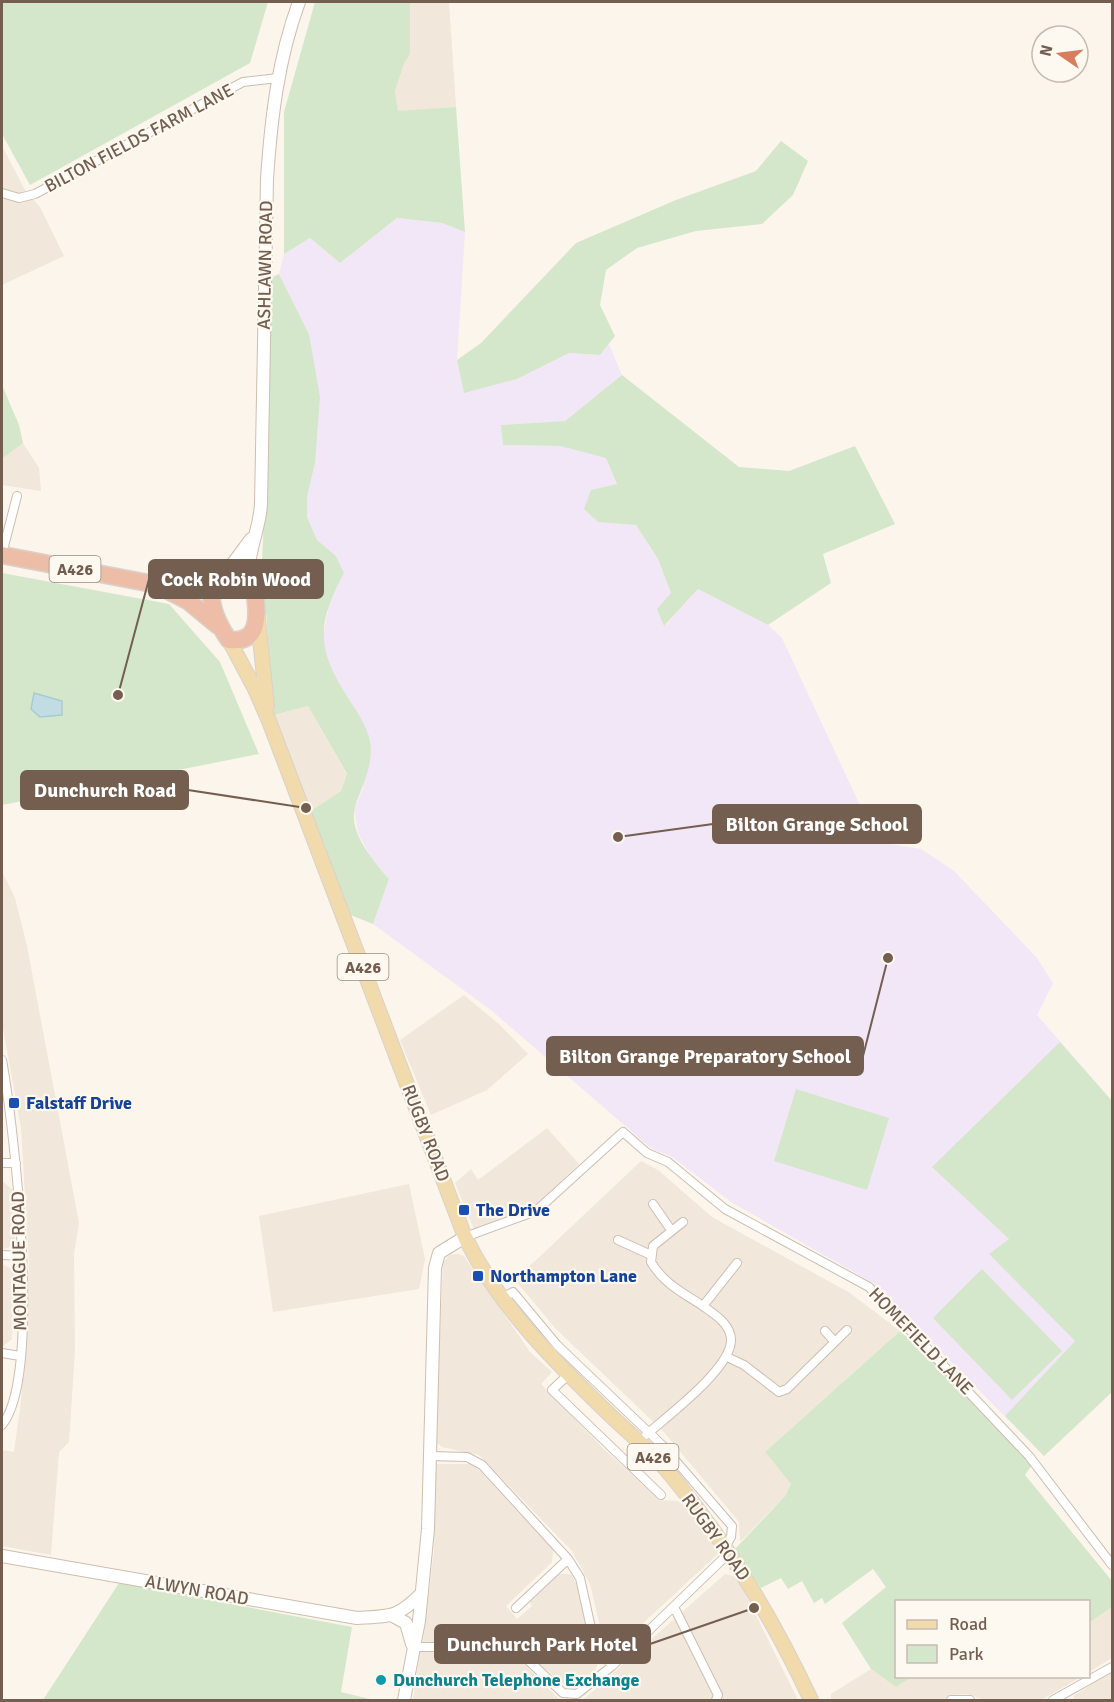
<svg xmlns="http://www.w3.org/2000/svg" width="1114" height="1702" viewBox="0 0 1114 1702" font-family="Signika,sans-serif">
<rect width="100%" height="100%" fill="#fbf5eb"/>
<path fill="#f1e7da" d="M410 2H449L456 107 398 112 395 91 404 64 410 54Z
M2 146 25 190 40 207 64 256 2 285Z
M23 443 39 468 41 491 2 485V459Z
M308 706 347 775 341 791 309 812 274 715Z
M2 871 15 898 27 946 79 1223 74 1254 75 1351 69 1442 59 1452 51 1555 2 1546V1450L14 1452 21 1401 29 1262 21 1128 2 1023Z
M464 995 500 1025 528 1054 487 1090 431 1115 400 1040Z
M547 1128 579 1164 533 1208 474 1229 455 1183 471 1169 478 1180Z
M641 1161 658 1170 712 1217 850 1293 900 1331 765 1452 791 1484 785 1496 740 1542 739 1522 663 1431 556 1329 515 1280Z
M2 1181 13 1190 15 1242 8 1248 2 1249Z
M409 1184 425 1259 419 1289 273 1312 259 1216Z
M458 1254 464 1256 530 1352 552 1372 541 1384 603 1448 660 1500 677 1501 689 1507 720 1552 613 1651 604 1643 590 1584 572 1551 479 1455 442 1447 436 1442 443 1262 450 1255Z
M2 1264 14 1270 12 1339 2 1347Z
M436 1464H471L480 1471 553 1549 552 1562 506 1606 517 1619 532 1606 530 1601 557 1573 572 1575 582 1598 588 1640 598 1663 595 1671 582 1684 571 1690 515 1644 457 1646 423 1642 434 1550Z
M725 1574 737 1577 798 1700H583Z
M1112 1607V1658L1089 1672V1623Z
M420 1651 517 1657 560 1700H413Z
M871 1669 896 1687 912 1677H1081L1041 1700H985L967 1694 950 1695 942 1700H831V1694Z
M1112 1670V1700H1074V1696Z"/>
<path fill="#f2e7f7" d="M397 218 442 223 465 232 457 360 464 392 517 379 569 353 600 355 609 344 622 375 565 421 502 425 503 445 560 446 607 458 617 484 598 522 636 525 658 559 671 593 665 626 698 589 768 625 782 638 877 842 921 849 954 871 1037 958 1053 983 1037 1015 1112 1101V1392L1044 1456 873 1283 731 1202 671 1156 652 1149 492 1011 373 924 389 879 370 856 358 833 354 810 363 788 357 712 330 669 322 642 330 600 344 573 336 556 317 540 307 517V497L315 463 309 334 279 274 284 254 310 238 340 263Z"/>
<path fill="#d5e7ca" d="M2 2H268L250 63 30 185 2 134Z
M315 2H410V54L404 64 395 91 398 111 456 107 465 232 442 223 397 218 340 263 310 238 284 254V112Z
M781 141 808 161 793 195 762 224 696 231 637 248 606 270 600 305 615 336 600 355 569 353 517 379 464 393 457 360 481 343 576 243 676 200 756 171Z
M279 274 309 334 320 397 315 463 307 497V517L317 540 336 556 344 573C317 623 316 648 347 696 355 709 367 725 370 741 374 766 362 785 355 807 348 833 374 861 389 879L373 924 348 914 309 812 341 791 347 774 308 706 274 715 262 561 269 410 268 335 270 278Z
M622 375 739 467 789 471 855 446 895 524 823 554 831 583 768 625 698 589 664 626 657 609 671 593 658 559 636 525 598 522 584 509 591 490 617 484 606 458 560 446 503 445 501 425 565 421Z
M2 385 19 425 23 443 2 459Z
M2 573 169 604 220 662 259 754 2 805Z
M1060 1042 1112 1101V1392L1044 1456 1005 1416 1075 1341 989 1254 1009 1239 932 1167Z
M796 1089 889 1118 867 1190 774 1161Z
M982 1269 1062 1351 1012 1400 933 1318Z
M900 1331 925 1353 1032 1465 1025 1475 1112 1581V1607L1089 1623 1088 1602H896V1676L912 1677 896 1687 871 1669 842 1623 886 1587 873 1569 825 1604 822 1598 814 1603 802 1581 788 1589 781 1578 761 1588 735 1549 785 1496 791 1484 765 1452Z
M119 1583 352 1627 341 1692 374 1700H43Z"/>
<path fill="#c1dce2" stroke="#a8cbd3" stroke-width="1.5" d="M34 693 62 701V715L40 717 31 709Z"/>
<g fill="none" stroke-linecap="round" stroke-linejoin="round">
<g stroke="#ccbeb1" stroke-width="10">
<path id="street" d="M2 193 19 198 35 194 243 82 278 78
M2 554 17 496
M2 1060C14 1126 43 1376 2 1425
M2 1163H16
M653 1204 671 1230
M465 1237 536 1211 623 1132 647 1153 668 1162 725 1209 869 1287 1029 1456 1112 1565
M618 1240 651 1255
M2 1255 22 1256
M500 1299 513 1292 557 1345 662 1445 732 1526 731 1537 725 1547
M703 1306 737 1263
M825 1331 834 1341
M2 1353 20 1356
M727 1357 744 1365 779 1392 787 1389 847 1330
M568 1375 552 1390 661 1495
M646 1435C667 1416 731 1369 731 1340 731 1324 714 1314 703 1306 682 1292 664 1284 651 1262L653 1246 683 1222
M430 1456 467 1457 482 1465 568 1559 580 1578 593 1637 597 1647 612 1666
M674 1607 718 1695 716 1700
M516 1608 568 1559
M413 1647H514L563 1693 577 1694 612 1666 729 1553
M951 1700H970
M1053 1700 1112 1667"/>
</g>
<g stroke="#cebeaf" stroke-width="14">
<path id="secondary" d="M225 574 251 539
M249 580C246 555 260 529 261 504L267 179C271 119 278 59 299 2
M2 1556 357 1618C392 1616 397 1618 422 1593
M393 1616 406 1623 412 1644
M404 1700 419 1621 428 1529 435 1268 439 1253 465 1237"/>
</g>
<g stroke="#d8d2ce" stroke-width="16">
<path id="primary" d="M258 619 267 706
M229 640 255 689 269 721 465 1237C499 1307 555 1362 611 1416 630 1434 652 1452 669 1473 727 1542 773 1619 811 1700"/>
</g>
<g stroke="#d8d2ce" stroke-width="19">
<path id="highway" d="M2 555 148 583 190 587 217 580
M231 573C239 574 248 577 252 584 255 589 255 596 256 603 258 624 255 643 229 640 216 623 196 578 231 573Z
M165 589 188 601 217 625"/>
</g>
<use href="#street" stroke="#fff" stroke-width="8"/>
<use href="#secondary" stroke="#fff" stroke-width="12"/>
<use href="#primary" stroke="#f1daab" stroke-width="14"/>
<use href="#highway" stroke="#eebda8" stroke-width="16"/>
</g>
<g fill="#1a4fb4" stroke="#fdf9f1" stroke-width="2">
<rect x="8" y="1097" width="12" height="12" rx="3"/>
<rect x="458" y="1204" width="12" height="12" rx="3"/>
<rect x="472" y="1270" width="12" height="12" rx="3"/>
</g>
<circle fill="#0f9aa8" stroke="#fdf9f1" stroke-width="2" cx="381" cy="1680" r="6"/>
<g text-anchor="middle" stroke-width="4.5" stroke-linejoin="round" paint-order="stroke">
<g fill="#fdf9f1" stroke="#9c8c80" stroke-width="1.5">
<rect x="49.5" y="556" width="51" height="26" rx="4.5"/>
<rect x="337.5" y="954" width="51" height="26" rx="4.5"/>
<rect x="627.5" y="1444" width="51" height="26" rx="4.5"/>
</g>
<g font-size="16" font-weight="bold" fill="#735e50">
<text x="75" y="575">A426</text>
<text x="363" y="973">A426</text>
<text x="653" y="1463">A426</text>
</g>
<g font-size="18" fill="#735e50" stroke="#fdf9f1">
<text transform="translate(139 138) rotate(-28)" y="6">BILTON FIELDS FARM LANE</text>
<text transform="translate(265 265) rotate(-89)" y="6">ASHLAWN ROAD</text>
<text transform="translate(426 1133) rotate(69)" y="6">RUGBY ROAD</text>
<text transform="translate(19 1261) rotate(-91)" y="6">MONTAGUE ROAD</text>
<text transform="translate(921 1341) rotate(46)" y="6">HOMEFIELD LANE</text>
<text transform="translate(716 1537) rotate(54)" y="6">RUGBY ROAD</text>
<text transform="translate(197 1590) rotate(10)" y="6">ALWYN ROAD</text>
</g>
<g font-size="18" font-weight="bold" fill="#164399" stroke="#fdf9f1" text-anchor="start">
<text x="26" y="1109">Falstaff Drive</text>
<text x="476" y="1216">The Drive</text>
<text x="490" y="1282">Northampton Lane</text>
</g>
<g font-size="18" font-weight="bold" fill="#0d838f" stroke="#fdf9f1" text-anchor="start">
<text x="393" y="1686">Dunchurch Telephone Exchange</text>
</g>
</g>
<path fill="none" stroke="#735e50" stroke-width="2" d="M118 695L149 579M306 808L188 790M618 837L713 824M888 958L863 1056M754 1608L650 1644"/>
<g fill="#735e50" stroke="#fdf9f1" stroke-width="2">
<circle cx="118" cy="695" r="6"/>
<circle cx="306" cy="808" r="6"/>
<circle cx="618" cy="837" r="6"/>
<circle cx="888" cy="958" r="6"/>
<circle cx="754" cy="1608" r="6"/>
</g>
<g fill="#735e50" stroke="#735e50" stroke-width="2">
<rect x="149" y="560" width="174" height="38" rx="6"/>
<rect x="21" y="771" width="167" height="38" rx="6"/>
<rect x="713" y="805" width="208" height="38" rx="6"/>
<rect x="547" y="1037" width="316" height="38" rx="6"/>
<rect x="435" y="1625" width="215" height="38" rx="6"/>
</g>
<g font-size="20" text-anchor="middle" font-weight="bold" fill="#fff">
<text x="236" y="586">Cock Robin Wood</text>
<text x="105" y="797">Dunchurch Road</text>
<text x="817" y="831">Bilton Grange School</text>
<text x="705" y="1063">Bilton Grange Preparatory School</text>
<text x="542" y="1651">Dunchurch Park Hotel</text>
</g>
<rect width="1114" height="1702" fill="none" stroke="#735e50" stroke-width="6"/>
<rect x="895" y="1600" width="195" height="78" fill="#fdf9f1" stroke="#c6bbb1" stroke-width="1.5"/>
<rect x="907" y="1620" width="30" height="9" fill="#f1daab" stroke="#c6bbb1" stroke-width="1.5"/>
<text x="949" y="1630" font-size="18" fill="#735e50">Road</text>
<rect x="907" y="1645" width="30" height="18" fill="#d5e7ca" stroke="#c6bbb1" stroke-width="1.5"/>
<text x="949" y="1660" font-size="18" fill="#735e50">Park</text>
<g transform="translate(1060 54) rotate(284)"><circle r="28" fill="#fdf9f1" stroke="#c6bbb1" stroke-width="1.5"/>
<path d="M0-4.5L10 22L0 15L-10 22Z" fill="#d77d5e"/>
<text y="-9" font-size="16" font-weight="bold" text-anchor="middle" fill="#735e50">N</text>
</g>
</svg>
